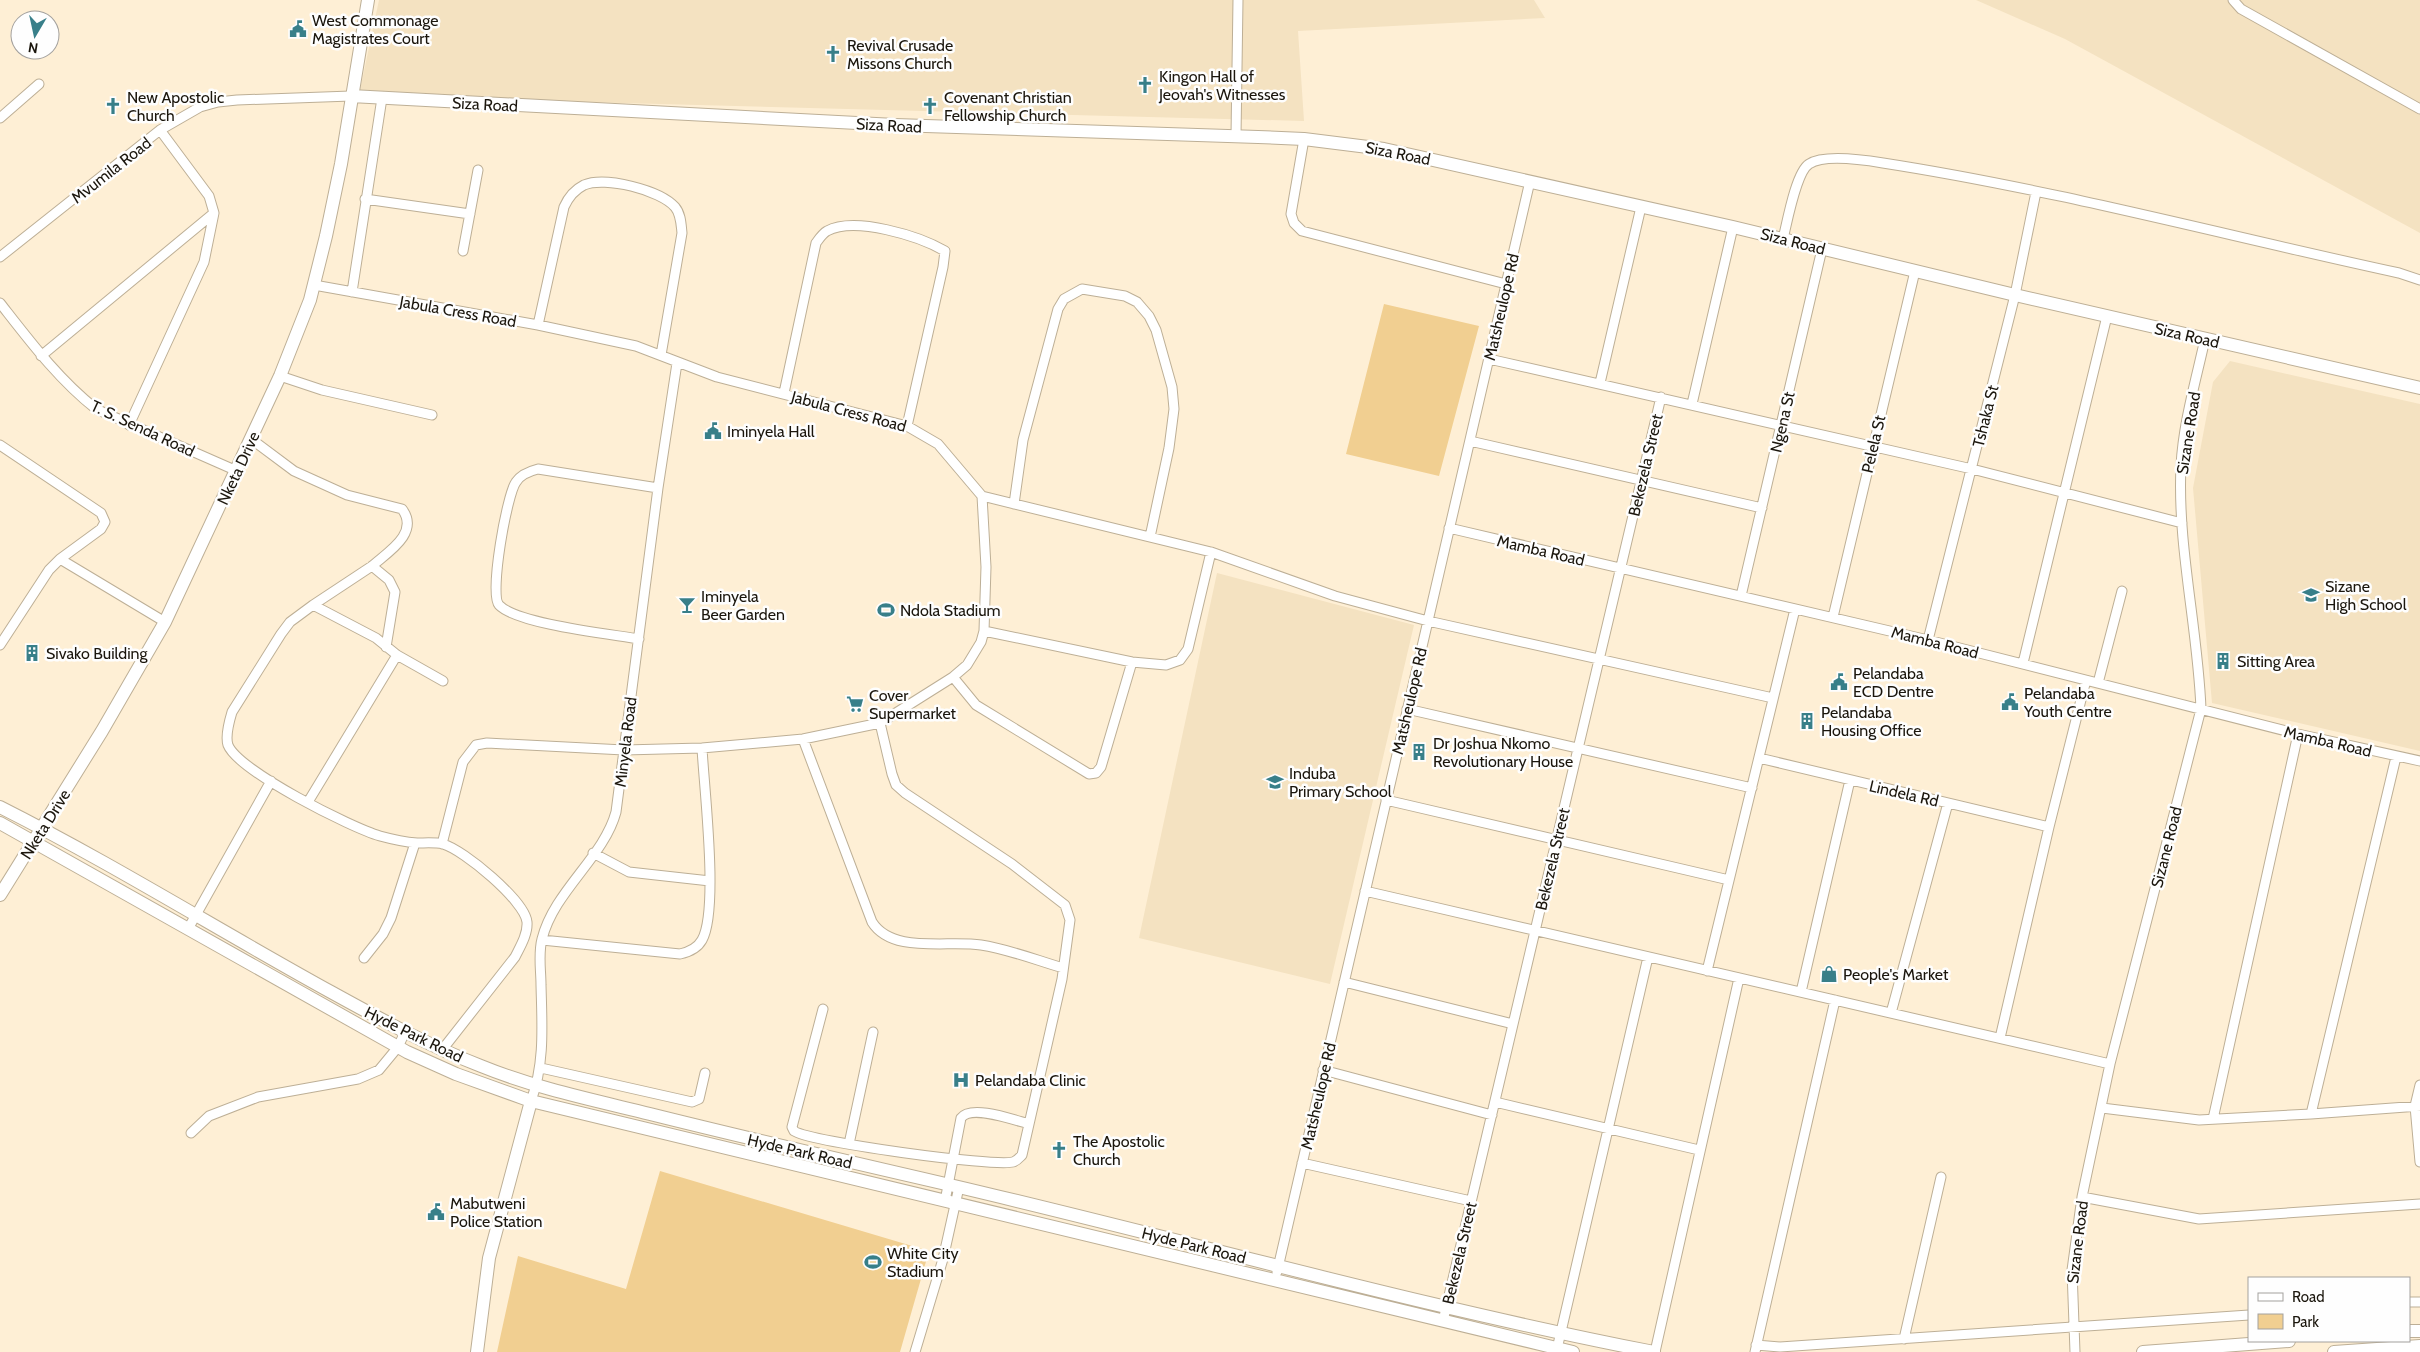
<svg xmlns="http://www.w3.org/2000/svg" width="2420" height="1352" viewBox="0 0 2420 1352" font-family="Cabin,sans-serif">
<rect width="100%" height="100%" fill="#feefd5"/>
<path fill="#f4e2c1" d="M379 0H1534L1545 18 1298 31 1304 121 508 100 360 90Z
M1976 0H2420V233L2065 39Z
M2230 361 2420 404V751L2212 703 2193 488 2213 382Z
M1217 573 1414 625 1330 984 1139 938Z"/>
<path fill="#f1cf91" d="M1384 304 1479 326 1439 476 1346 454Z
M660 1171 929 1251 900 1352H497L518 1256 626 1289Z"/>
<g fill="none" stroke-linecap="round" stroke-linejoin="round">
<g stroke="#bdaf96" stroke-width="11">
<path id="street" d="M2233 0 2241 9 2420 109
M0 118 39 84
M1236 136 1238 0
M1304 139 1291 214 1294 223 1302 231 1506 284
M365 199 470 214
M1783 239C1787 223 1796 172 1809 164 1824 154 1865 160 1883 163 2057 190 2227 236 2399 273L2420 280
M463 251 478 170
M0 257 160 130 200 107 218 102 237 100 351 96
M314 285 538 325 636 346 717 377 907 426 938 444 982 496 986 567 984 631 981 642 967 665 953 677 880 723 803 739 702 748 624 750 487 743 476 745 463 762 442 844
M352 292 382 98
M0 303C29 340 58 379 96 409L237 471
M538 325 564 207C568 198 574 190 584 185 605 176 660 190 675 207 681 214 681 224 682 233L661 355
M41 356 214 213
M1489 359 1972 469 2182 523
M280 376 322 390 432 415
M1600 383 1641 207
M784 393 816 243C819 239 822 234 827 231 855 216 919 236 945 251L943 267 907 426
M1692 404 1733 227
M129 425 204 262 214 213 209 196 160 130
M251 439 294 471 347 495 402 509C420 533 388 552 372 566
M1470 441 1762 508
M0 445 101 513 105 522 101 529 60 559
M982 496 1211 552 1335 596 1428 621 1773 698
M1014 504 1023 440 1058 309 1064 299 1082 289 1125 296 1137 302 1149 316 1156 330 1172 387 1174 409 1169 448 1150 537
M1449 528 1928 640 2298 734 2420 761
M1741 596 1822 249
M313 605 372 566 389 580 395 592 386 647
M1833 617 1915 271
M984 631 1132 662 1166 665 1180 660 1188 649 1211 552
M639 639C610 634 517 624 499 605 489 594 507 494 516 482 521 474 530 471 538 469L658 488
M1928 640 2015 295 2036 192
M0 645 49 570 60 559 165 622
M2023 663 2107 316
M953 677 976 705 1089 774 1096 773 1101 767 1132 662
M2098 683 2122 591
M1407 709 1752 788
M803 739 872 922C892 954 947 940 981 945 1008 949 1036 960 1063 968
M1759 758 2049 827
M1386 800 1729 880
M308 802 397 655
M593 853 629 872 710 881
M1365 891 2110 1064
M188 929 271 781
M542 940 680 954C689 952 697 949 702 940 719 910 704 788 702 748
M364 958 383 934 391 918 415 843
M1707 971 1795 609
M1344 982 1513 1024
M1801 992 1850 780
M823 1009 792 1127 794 1131C811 1142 992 1167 1013 1162 1017 1161 1019 1158 1022 1155L1062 979 1070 920 1065 905 1012 864 905 793 896 785 892 774 880 723
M1891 1013 1948 803
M2000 1038 2049 827 2086 680
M442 1050 515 957C520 947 528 934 527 922 525 901 464 850 443 844 435 842 425 843 417 843 405 842 391 839 380 836 352 828 238 771 228 745 225 736 229 722 232 712L281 634 290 622 313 605 376 638 397 655 443 681
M541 1068 692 1102 699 1099 705 1073
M1323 1070 1492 1115
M2420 1085 2415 1106 2420 1162
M531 1101C545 1063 542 1025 541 985 541 970 538 954 542 939 554 891 604 857 616 812L658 488 677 363
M1495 1102 1699 1150
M2102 1108 2199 1120 2311 1114 2420 1106
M2311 1114 2396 757
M2213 1119 2298 734
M191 1133 209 1116 258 1097 358 1079 379 1070 398 1047 405 1032
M849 1144 873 1032
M1302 1163 1471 1201
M2082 1197 2199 1219 2420 1204
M945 1201 961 1118C971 1104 1014 1120 1029 1124
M1277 1272 1530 181
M2409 1302H2420
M1443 1321 1661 397
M1904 1339 1941 1177
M1756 1345 1780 1347 2249 1315
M1557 1349 1648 957
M915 1352 943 1259 959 1187
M1655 1352 1739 978
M1755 1352 1835 1000
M2075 1352 2072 1270 2082 1197 2110 1064 2201 709C2198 629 2177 545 2181 466 2183 424 2196 380 2205 339"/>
</g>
<g stroke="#bdaf96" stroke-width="14">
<path id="secondary" d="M351 96 895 125 1258 137 1304 139 1384 149 1733 227 2015 295 2420 388
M0 807C113 864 220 931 331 992 380 1019 429 1046 481 1066 535 1088 593 1100 650 1114 750 1139 850 1162 950 1185 1185 1240 1417 1306 1654 1352
M0 823 407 1052 456 1074 531 1101 1573 1352
M0 895 102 731 165 622 280 376 310 300 326 236 341 164 368 0
M2409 1331H2420
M477 1352 489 1258 531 1101
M2143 1352 2289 1341
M2334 1352 2420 1346"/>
</g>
<use href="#street" stroke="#fff" stroke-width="9"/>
<use href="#secondary" stroke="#fff" stroke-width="12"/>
</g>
<defs>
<g id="civic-bare" transform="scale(1.35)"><path d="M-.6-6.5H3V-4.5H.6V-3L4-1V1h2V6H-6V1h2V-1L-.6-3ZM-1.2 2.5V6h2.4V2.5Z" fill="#387f89" stroke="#fefefe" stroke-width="2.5" paint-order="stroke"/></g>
<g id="church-bare" transform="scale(1.35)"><path d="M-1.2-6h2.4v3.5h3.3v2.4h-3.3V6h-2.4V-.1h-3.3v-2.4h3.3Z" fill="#387f89" stroke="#fefefe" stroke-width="2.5" paint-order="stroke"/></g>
<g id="school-bare" transform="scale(1.35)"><path d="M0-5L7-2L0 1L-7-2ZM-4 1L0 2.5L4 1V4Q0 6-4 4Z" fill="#387f89" stroke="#fefefe" stroke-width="2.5" paint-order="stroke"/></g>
<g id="bar-bare" transform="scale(1.35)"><path d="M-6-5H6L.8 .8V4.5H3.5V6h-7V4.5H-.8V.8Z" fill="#387f89" stroke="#fefefe" stroke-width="2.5" paint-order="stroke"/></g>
<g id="stadium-bare" transform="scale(1.35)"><path d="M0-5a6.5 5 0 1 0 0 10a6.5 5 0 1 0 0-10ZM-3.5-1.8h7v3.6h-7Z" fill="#387f89" stroke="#fefefe" stroke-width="2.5" paint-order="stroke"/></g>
<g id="building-bare" transform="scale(1.35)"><path d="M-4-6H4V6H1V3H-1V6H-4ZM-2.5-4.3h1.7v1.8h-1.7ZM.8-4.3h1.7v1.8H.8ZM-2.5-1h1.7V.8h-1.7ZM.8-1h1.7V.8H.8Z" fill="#387f89" stroke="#fefefe" stroke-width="2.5" paint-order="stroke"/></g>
<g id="supermarket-bare" transform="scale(1.35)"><path d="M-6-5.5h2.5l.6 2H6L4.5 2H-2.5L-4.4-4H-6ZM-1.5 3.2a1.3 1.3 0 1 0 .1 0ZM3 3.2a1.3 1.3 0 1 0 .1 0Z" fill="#387f89" stroke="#fefefe" stroke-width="2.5" paint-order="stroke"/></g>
<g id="shop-bare" transform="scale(1.35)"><path d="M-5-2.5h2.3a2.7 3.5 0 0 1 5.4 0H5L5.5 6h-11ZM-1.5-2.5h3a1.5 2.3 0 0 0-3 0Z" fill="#387f89" stroke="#fefefe" stroke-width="2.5" paint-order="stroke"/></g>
<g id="hospital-bare" transform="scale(1.35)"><path d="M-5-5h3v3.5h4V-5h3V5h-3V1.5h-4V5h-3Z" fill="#387f89" stroke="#fefefe" stroke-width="2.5" paint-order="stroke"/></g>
</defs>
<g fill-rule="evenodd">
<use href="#civic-bare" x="298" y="29"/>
<use href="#church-bare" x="833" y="54"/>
<use href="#church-bare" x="1145" y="85"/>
<use href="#church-bare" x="113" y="106"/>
<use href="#church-bare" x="930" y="106"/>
<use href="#civic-bare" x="713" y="431"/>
<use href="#school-bare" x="2311" y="595"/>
<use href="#bar-bare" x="687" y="605"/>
<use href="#stadium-bare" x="886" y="610"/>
<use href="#building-bare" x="32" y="653"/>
<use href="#building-bare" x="2223" y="661"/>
<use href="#civic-bare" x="1839" y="682"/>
<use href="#civic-bare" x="2010" y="702"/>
<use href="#supermarket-bare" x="855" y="704"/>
<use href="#building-bare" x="1807" y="721"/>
<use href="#building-bare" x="1419" y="752"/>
<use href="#school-bare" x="1275" y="782"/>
<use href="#shop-bare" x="1829" y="974"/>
<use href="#hospital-bare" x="961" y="1080"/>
<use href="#church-bare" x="1059" y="1150"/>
<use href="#civic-bare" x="436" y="1212"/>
<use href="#stadium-bare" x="873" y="1262"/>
</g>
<g text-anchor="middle" stroke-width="5" stroke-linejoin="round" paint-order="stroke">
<g font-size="16" fill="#1b160d" stroke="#fefefe" text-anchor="start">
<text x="312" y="26">West Commonage<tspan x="312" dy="18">Magistrates Court</tspan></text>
<text x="847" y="51">Revival Crusade<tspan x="847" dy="18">Missons Church</tspan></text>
<text x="1159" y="82">Kingon Hall of<tspan x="1159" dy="18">Jeovah's Witnesses</tspan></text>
<text x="127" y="103">New Apostolic<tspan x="127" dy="18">Church</tspan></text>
<text x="944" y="103">Covenant Christian<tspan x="944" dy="18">Fellowship Church</tspan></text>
<text x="727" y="437">Iminyela Hall</text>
<text x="2325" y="592">Sizane<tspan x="2325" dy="18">High School</tspan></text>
<text x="701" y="602">Iminyela<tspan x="701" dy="18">Beer Garden</tspan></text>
<text x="900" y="616">Ndola Stadium</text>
<text x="46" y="659">Sivako Building</text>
<text x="2237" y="667">Sitting Area</text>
<text x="1853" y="679">Pelandaba<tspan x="1853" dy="18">ECD Dentre</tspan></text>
<text x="2024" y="699">Pelandaba<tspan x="2024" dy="18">Youth Centre</tspan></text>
<text x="869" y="701">Cover<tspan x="869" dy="18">Supermarket</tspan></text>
<text x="1821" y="718">Pelandaba<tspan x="1821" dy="18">Housing Office</tspan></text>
<text x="1433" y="749">Dr Joshua Nkomo<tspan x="1433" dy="18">Revolutionary House</tspan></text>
<text x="1289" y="779">Induba<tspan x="1289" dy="18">Primary School</tspan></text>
<text x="1843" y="980">People's Market</text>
<text x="975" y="1086">Pelandaba Clinic</text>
<text x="1073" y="1147">The Apostolic<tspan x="1073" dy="18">Church</tspan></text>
<text x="450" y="1209">Mabutweni<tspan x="450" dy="18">Police Station</tspan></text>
<text x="887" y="1259">White City<tspan x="887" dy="18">Stadium</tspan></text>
</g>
<g font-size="16" fill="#1b160d" stroke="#fefefe">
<text transform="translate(485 104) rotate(3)" y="6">Siza Road</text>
<text transform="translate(889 125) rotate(3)" y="6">Siza Road</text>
<text transform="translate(1398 153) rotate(11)" y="6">Siza Road</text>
<text transform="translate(111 170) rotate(-38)" y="6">Mvumila Road</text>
<text transform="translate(1793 241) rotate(14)" y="6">Siza Road</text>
<text transform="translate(1501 307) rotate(-77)" y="6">Matsheulope Rd</text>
<text transform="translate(458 311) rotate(10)" y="6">Jabula Cress Road</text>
<text transform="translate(2187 335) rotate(13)" y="6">Siza Road</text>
<text transform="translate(849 411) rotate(15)" y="6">Jabula Cress Road</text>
<text transform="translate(1985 416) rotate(-76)" y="6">Tshaka St</text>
<text transform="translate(1782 422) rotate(-77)" y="6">Ngena St</text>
<text transform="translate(143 428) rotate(25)" y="6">T. S. Senda Road</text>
<text transform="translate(2188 433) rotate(-81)" y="6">Sizane Road</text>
<text transform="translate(1873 444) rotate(-77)" y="6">Pelela St</text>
<text transform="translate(1645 465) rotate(-77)" y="6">Bekezela Street</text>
<text transform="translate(238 468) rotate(-65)" y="6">Nketa Drive</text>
<text transform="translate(1541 550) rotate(13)" y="6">Mamba Road</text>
<text transform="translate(1935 642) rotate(14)" y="6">Mamba Road</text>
<text transform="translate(1409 701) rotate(-77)" y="6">Matsheulope Rd</text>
<text transform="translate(2328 741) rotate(13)" y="6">Mamba Road</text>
<text transform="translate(625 742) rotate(-83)" y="6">Minyela Road</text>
<text transform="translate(1904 793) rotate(13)" y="6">Lindela Rd</text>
<text transform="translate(45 824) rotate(-58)" y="6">Nketa Drive</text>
<text transform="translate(2166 847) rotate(-76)" y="6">Sizane Road</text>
<text transform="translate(1552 859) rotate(-77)" y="6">Bekezela Street</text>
<text transform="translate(414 1034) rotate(26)" y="6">Hyde Park Road</text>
<text transform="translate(1318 1096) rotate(-77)" y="6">Matsheulope Rd</text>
<text transform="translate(800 1151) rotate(13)" y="6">Hyde Park Road</text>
<text transform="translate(2077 1242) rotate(-83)" y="6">Sizane Road</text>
<text transform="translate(1194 1245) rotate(14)" y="6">Hyde Park Road</text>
<text transform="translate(1459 1253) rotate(-77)" y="6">Bekezela Street</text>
</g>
</g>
<rect x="2248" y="1277" width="162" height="65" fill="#fefefe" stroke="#a3a19e"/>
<rect x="2258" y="1293" width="25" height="8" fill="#ffffff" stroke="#a3a19e"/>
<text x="2292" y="1302" font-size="15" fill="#1b160d">Road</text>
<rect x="2258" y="1314" width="25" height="15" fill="#f1cf91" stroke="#a3a19e"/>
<text x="2292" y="1327" font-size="15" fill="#1b160d">Park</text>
<g transform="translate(35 35) rotate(189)"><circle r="24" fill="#fefefe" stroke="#a3a19e"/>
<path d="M0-4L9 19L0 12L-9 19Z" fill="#387f89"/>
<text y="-8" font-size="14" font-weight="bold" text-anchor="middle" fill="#1b160d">N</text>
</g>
</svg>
